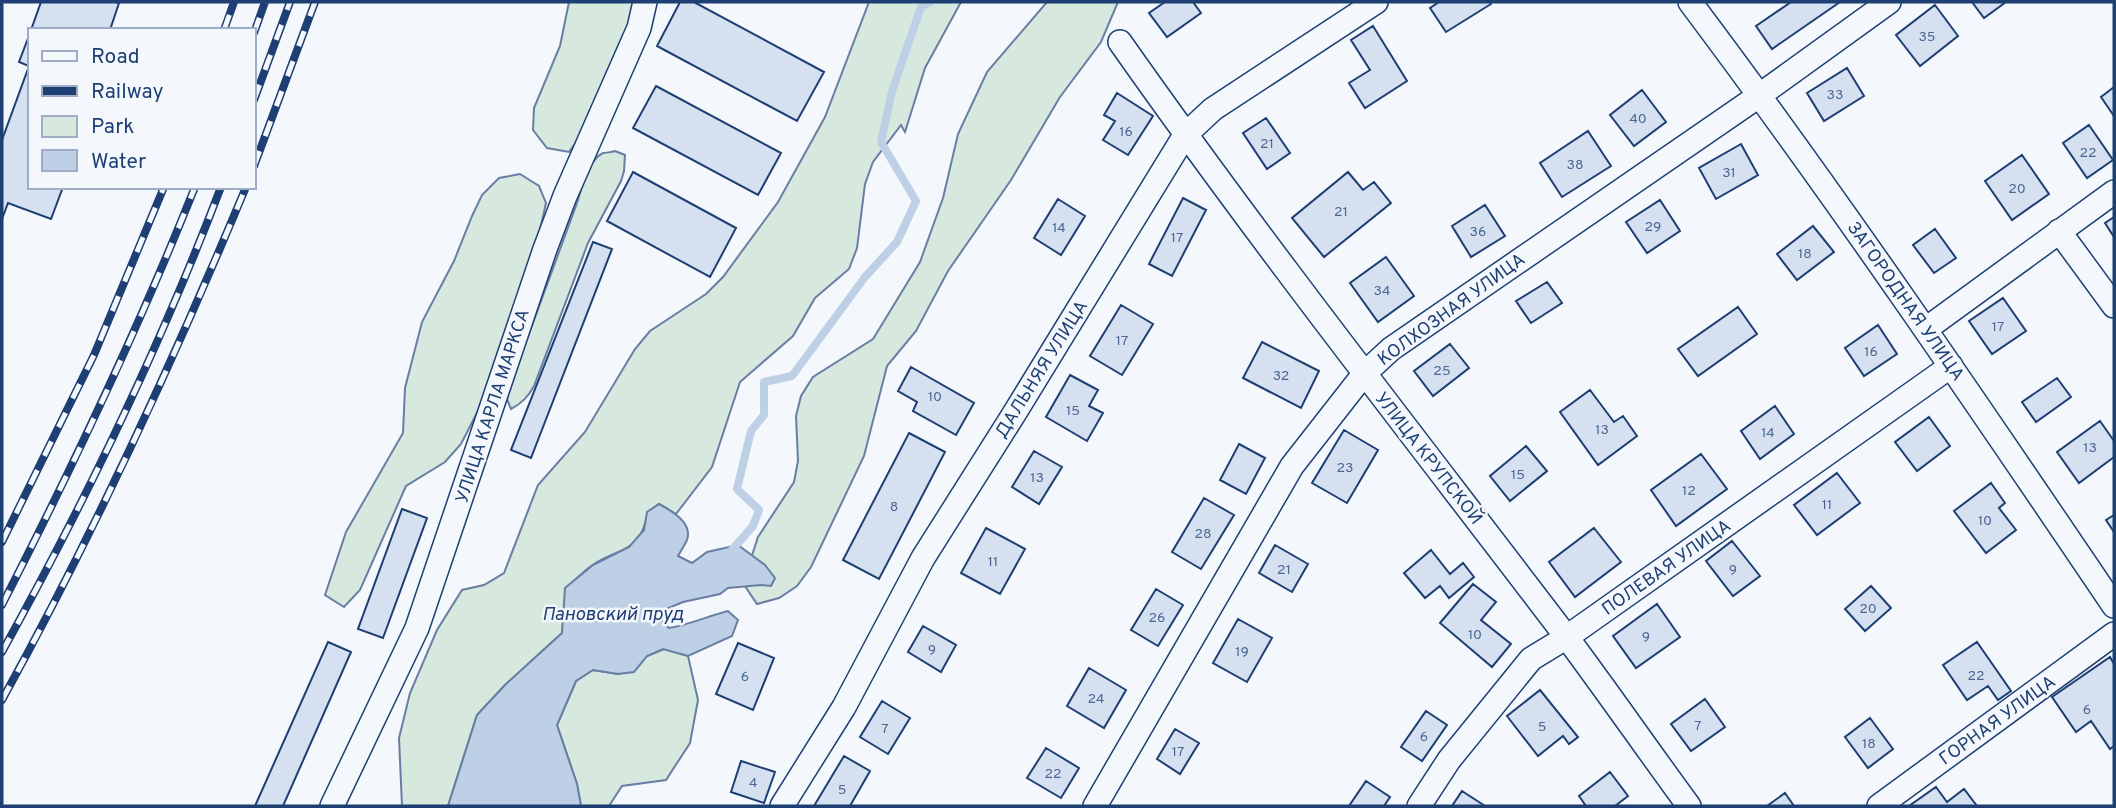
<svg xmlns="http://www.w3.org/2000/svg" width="2116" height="808" viewBox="0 0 2116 808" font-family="Overpass,sans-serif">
<rect width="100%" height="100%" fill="#f4f7fb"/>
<path fill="#d7e8df" stroke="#687fa3" stroke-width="2" d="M569 2H638L582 134 569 152 547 148 533 130 534 108 560 46Z
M869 2H961L925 68 905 132 901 125 873 162 865 184 857 248 849 269 815 298 793 336 740 382 712 467 676 514 659 504 648 512C640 555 620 546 591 566 582 573 574 581 566 588L562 633 505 685 477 715 448 806H402L399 738 410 693 437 630 462 590 484 585 504 573 538 485 585 432 635 349 650 331 706 294 723 277 778 202 825 117Z
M1047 2H1118L1101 42 1060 97 1011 180 948 271 916 331 887 366 864 456 811 567 797 586 779 598 757 604 745 586 744 580 758 537 794 482 798 461 796 416 801 396 813 377 873 339 920 262 943 198 958 134 987 72Z
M615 151 625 155 624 171 621 181 588 243 534 386C528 397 522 403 511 409L507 399 509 388 577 203C582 188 587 161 603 153 604 153 613 152 615 151Z
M520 174 539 186 546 203 521 314 489 379 482 403 461 444 445 462 406 486 360 590 344 607 325 595 346 532 403 433 405 388 422 322 454 261 472 216 482 195 499 178Z
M664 649 688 656 698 700 690 743 666 780 622 786 609 806H581L577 784 557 725 576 681 593 670 618 674 647 656Z"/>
<path fill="#bed0e5" stroke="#687fa3" stroke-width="2" d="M659 504C672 511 693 523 687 540 684 546 681 551 678 556L692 563 707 552 738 545 765 565 775 578 771 586 761 585 728 588 720 594 683 602 666 609 661 620 669 628C689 625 708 616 728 611L738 620 732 636 688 656 663 649 647 656 634 672 618 674 593 670 576 681 557 725 577 784 581 806H448L477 715 505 685 562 633 565 588 593 565 629 547 644 530 647 512Z"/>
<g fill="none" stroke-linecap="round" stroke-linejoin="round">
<path stroke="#bed0e5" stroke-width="8" d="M731 551 753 526 759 510 737 489 751 431 764 415V382L792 376 865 277 897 242 916 201 881 142 892 91 921 7 930 2"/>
</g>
<path fill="#d5e0f0" stroke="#1d3f73" stroke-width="2" d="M41 2H115L119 3 110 30H31Z
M680 2H694L824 72 797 121 657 46Z
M1165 2H1193L1201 13 1167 37 1149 13Z
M1439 2H1490L1491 4 1446 32 1430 8Z
M1791 2H1840L1772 49 1756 26Z
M1972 2H2006L1984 18Z
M1935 5 1958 36 1920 66 1896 35Z
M1373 26 1407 81 1365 108 1349 83 1370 70 1351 40Z
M30 33V187H63L51 219 8 203 2 219V140L29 66 19 62Z
M1847 68 1864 96 1824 121 1807 93Z
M656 86 781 153 758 195 633 128Z
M2114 87V116L2101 97Z
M1642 90 1666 122 1634 146 1610 115Z
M1117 93 1153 116 1128 155 1103 140 1115 121 1104 115Z
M1266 118 1290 153 1267 169 1243 133Z
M2089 125 2113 160 2087 178 2063 143Z
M1588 131 1611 166 1562 197 1540 163Z
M1741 144 1758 175 1716 199 1699 168Z
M2022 155 2049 194 2012 220 1985 181Z
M633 172 736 228 710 277 607 221Z
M1348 172 1363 190 1374 182 1391 203 1324 257 1292 218Z
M1183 198 1206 210 1172 276 1149 264Z
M1058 199 1085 216 1061 255 1034 238Z
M1660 200 1680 231 1647 253 1626 222Z
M1485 205 1505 236 1471 257 1452 226Z
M2114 217V237L2105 223Z
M1813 226 1834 252 1797 280 1777 254Z
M1935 229 1956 258 1934 273 1913 245Z
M593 242 612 249 531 458 511 450Z
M1386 257 1414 296 1378 322 1350 283Z
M1547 282 1562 303 1531 323 1516 301Z
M2003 298 2026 331 1992 354 1969 321Z
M1121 305 1153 324 1122 375 1090 356Z
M1738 307 1757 334 1698 376 1678 349Z
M1878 325 1897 354 1864 376 1845 348Z
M1262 342 1319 371 1301 408 1243 378Z
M1450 344 1469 368 1433 396 1414 371Z
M911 367 974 403 956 435 913 411 917 402 898 391Z
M1070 375 1098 390 1089 406 1103 413 1087 441 1046 417Z
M2057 378 2071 397 2036 422 2022 402Z
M1590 390 1614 422 1623 416 1637 436 1598 465 1560 412Z
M1775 406 1794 434 1760 459 1741 431Z
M1929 417 1950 446 1917 471 1895 442Z
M2100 421 2114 441V457L2079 483 2057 452Z
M1344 430 1378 450 1347 503 1312 483Z
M909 433 945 452 879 579 843 560Z
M1239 444 1265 458 1246 494 1220 480Z
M1526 446 1547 471 1510 501 1490 476Z
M1034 451 1062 467 1039 504 1012 487Z
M1701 454 1727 489 1676 526 1651 490Z
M1837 473 1860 503 1817 535 1794 505Z
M1991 483 2005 503 1999 508 2016 530 1986 553 1954 511Z
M1204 498 1234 515 1201 569 1172 552Z
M402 509 427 518 383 638 358 629Z
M2114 515V532L2106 520Z
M986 528 1025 549 1000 594 961 573Z
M1594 528 1621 562 1575 597 1549 562Z
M1732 541 1760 576 1733 596 1706 561Z
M1275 545 1308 564 1292 592 1259 573Z
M1431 550 1450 574 1463 563 1474 577 1449 598 1440 586 1425 598 1404 573Z
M1473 584 1496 602 1481 620 1511 644 1492 667 1440 623Z
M1871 586 1891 608 1865 631 1845 609Z
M1156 589 1183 605 1158 646 1131 630Z
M1657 604 1680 637 1636 668 1613 636Z
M1238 619 1272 638 1247 682 1213 663Z
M923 626 956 645 941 672 908 652Z
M328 642 351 652 283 806H255Z
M1977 642 2011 691 1998 700 1988 686 1967 700 1943 665Z
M738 643 774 658 753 710 716 694Z
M2110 657 2114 664V746L2110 749 2091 721 2076 732 2052 697Z
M1089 668 1126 690 1104 728 1067 706Z
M1540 690 1578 737 1569 744 1563 736 1538 756 1507 716Z
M1705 699 1725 727 1691 751 1671 724Z
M882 701 910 718 888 754 860 737Z
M1426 711 1447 725 1422 761 1401 747Z
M1870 718 1893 749 1868 768 1845 737Z
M1175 729 1199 743 1180 774 1157 759Z
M1046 748 1079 768 1061 798 1027 778Z
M844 756 870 771 850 806H814Z
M741 761 775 772 764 803 731 792Z
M1610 772 1628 796 1615 806H1586L1579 796Z
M1366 781 1390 797 1384 806H1349Z
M1936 787 1947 802 1964 789 1977 806H1909Z
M1462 791 1485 806H1452Z
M1785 793 1794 806H1767Z"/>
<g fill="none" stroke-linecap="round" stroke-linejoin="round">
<g stroke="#1d3f73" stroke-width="26">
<path id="street" d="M1690 2C1838 199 1976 402 2114 606
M1120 42C1262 244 1415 438 1565 635 1607 691 1647 749 1689 806
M2059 231 2114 306
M1926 329 2114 192
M332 806 417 628 545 249 565 196 639 28 645 2
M782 806 844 707 923 558 1014 414 1185 135 1213 109 1376 2
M1095 806 1292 466 1364 374 1391 349 1760 95 1889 2
M1419 806 1449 760 1531 659 1567 637 1951 366
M1879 806 2114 634"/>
</g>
<use href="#street" stroke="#f4f7fb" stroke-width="23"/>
<g stroke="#1d3f73" stroke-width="8">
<path id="rail" d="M224 30 234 2
M254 33 265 2
M254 100 290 2
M254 166 315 2
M2 542 94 355 164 187
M2 605C72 468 138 330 195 187
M2 652C85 502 160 347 221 187
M2 700C93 535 173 362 246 187"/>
</g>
<use href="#rail" stroke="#f4f7fb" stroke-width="5" stroke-dasharray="16" stroke-linecap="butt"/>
</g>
<g text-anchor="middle" stroke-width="5" stroke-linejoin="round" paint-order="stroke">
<g font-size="14" fill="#4b6792">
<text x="1927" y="41">35</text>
<text x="1835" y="99">33</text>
<text x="1638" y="123">40</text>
<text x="1126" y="136">16</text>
<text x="1267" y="148">21</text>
<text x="2088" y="157">22</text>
<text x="1575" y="169">38</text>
<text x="1729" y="177">31</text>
<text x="2017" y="193">20</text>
<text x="1341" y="216">21</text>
<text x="1653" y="231">29</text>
<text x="1059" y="232">14</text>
<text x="1478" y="236">36</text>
<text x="1177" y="242">17</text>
<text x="1805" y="258">18</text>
<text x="1382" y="295">34</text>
<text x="1998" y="331">17</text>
<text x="1122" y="345">17</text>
<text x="1871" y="356">16</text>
<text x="1442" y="375">25</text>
<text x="1281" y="380">32</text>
<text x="935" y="401">10</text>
<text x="1073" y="415">15</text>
<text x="1602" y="434">13</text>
<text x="1768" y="437">14</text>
<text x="2090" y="452">13</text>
<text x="1345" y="472">23</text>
<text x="1518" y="479">15</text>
<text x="1037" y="482">13</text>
<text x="1689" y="495">12</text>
<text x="1827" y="509">11</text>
<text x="894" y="511">8</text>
<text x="1985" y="525">10</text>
<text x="1203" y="538">28</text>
<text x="993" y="566">11</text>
<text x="1284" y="574">21</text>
<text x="1733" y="574">9</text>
<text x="1868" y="613">20</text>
<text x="1157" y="622">26</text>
<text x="1475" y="639">10</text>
<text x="1646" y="641">9</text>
<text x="932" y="654">9</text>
<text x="1242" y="656">19</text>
<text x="1976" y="680">22</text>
<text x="745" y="681">6</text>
<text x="1096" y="703">24</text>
<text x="2087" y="714">6</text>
<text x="1698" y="730">7</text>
<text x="1542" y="731">5</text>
<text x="885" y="733">7</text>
<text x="1424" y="741">6</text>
<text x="1869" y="748">18</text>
<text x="1178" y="756">17</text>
<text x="1053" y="778">22</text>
<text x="753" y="787">4</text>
<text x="842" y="794">5</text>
</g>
<g font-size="18" fill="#1d3f73" stroke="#f4f7fb">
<text transform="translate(1906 301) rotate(55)" y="6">ЗАГОРОДНАЯ УЛИЦА</text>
<text transform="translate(1451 309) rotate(-36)" y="6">КОЛХОЗНАЯ УЛИЦА</text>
<text transform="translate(1041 369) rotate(-58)" y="6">ДАЛЬНЯЯ УЛИЦА</text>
<text transform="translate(492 406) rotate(-72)" y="6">УЛИЦА КАРЛА МАРКСА</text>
<text transform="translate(1429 458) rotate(52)" y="6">УЛИЦА КРУПСКОЙ</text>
<text transform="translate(1666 567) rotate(-35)" y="6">ПОЛЕВАЯ УЛИЦА</text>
<text transform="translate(1997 720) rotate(-36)" y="6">ГОРНАЯ УЛИЦА</text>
</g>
<g font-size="19" font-style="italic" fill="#1d3f73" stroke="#f4f7fb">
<text x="613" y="620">Пановский пруд</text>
</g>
</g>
<rect width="2116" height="808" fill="none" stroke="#1d3f73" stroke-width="7"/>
<rect x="28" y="28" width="228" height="161" fill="#f4f7fb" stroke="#9eadc5" stroke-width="2"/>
<rect x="42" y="51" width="35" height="10" fill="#f4f7fb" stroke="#9eadc5" stroke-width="2"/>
<text x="91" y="63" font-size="21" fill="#1d3f73">Road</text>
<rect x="42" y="86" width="35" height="10" fill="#1d3f73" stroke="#9eadc5" stroke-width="2"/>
<text x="91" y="98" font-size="21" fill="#1d3f73">Railway</text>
<rect x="42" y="116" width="35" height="21" fill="#d7e8df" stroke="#9eadc5" stroke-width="2"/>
<text x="91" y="133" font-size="21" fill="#1d3f73">Park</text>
<rect x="42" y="150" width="35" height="21" fill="#bed0e5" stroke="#9eadc5" stroke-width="2"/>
<text x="91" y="168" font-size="21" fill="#1d3f73">Water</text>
</svg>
